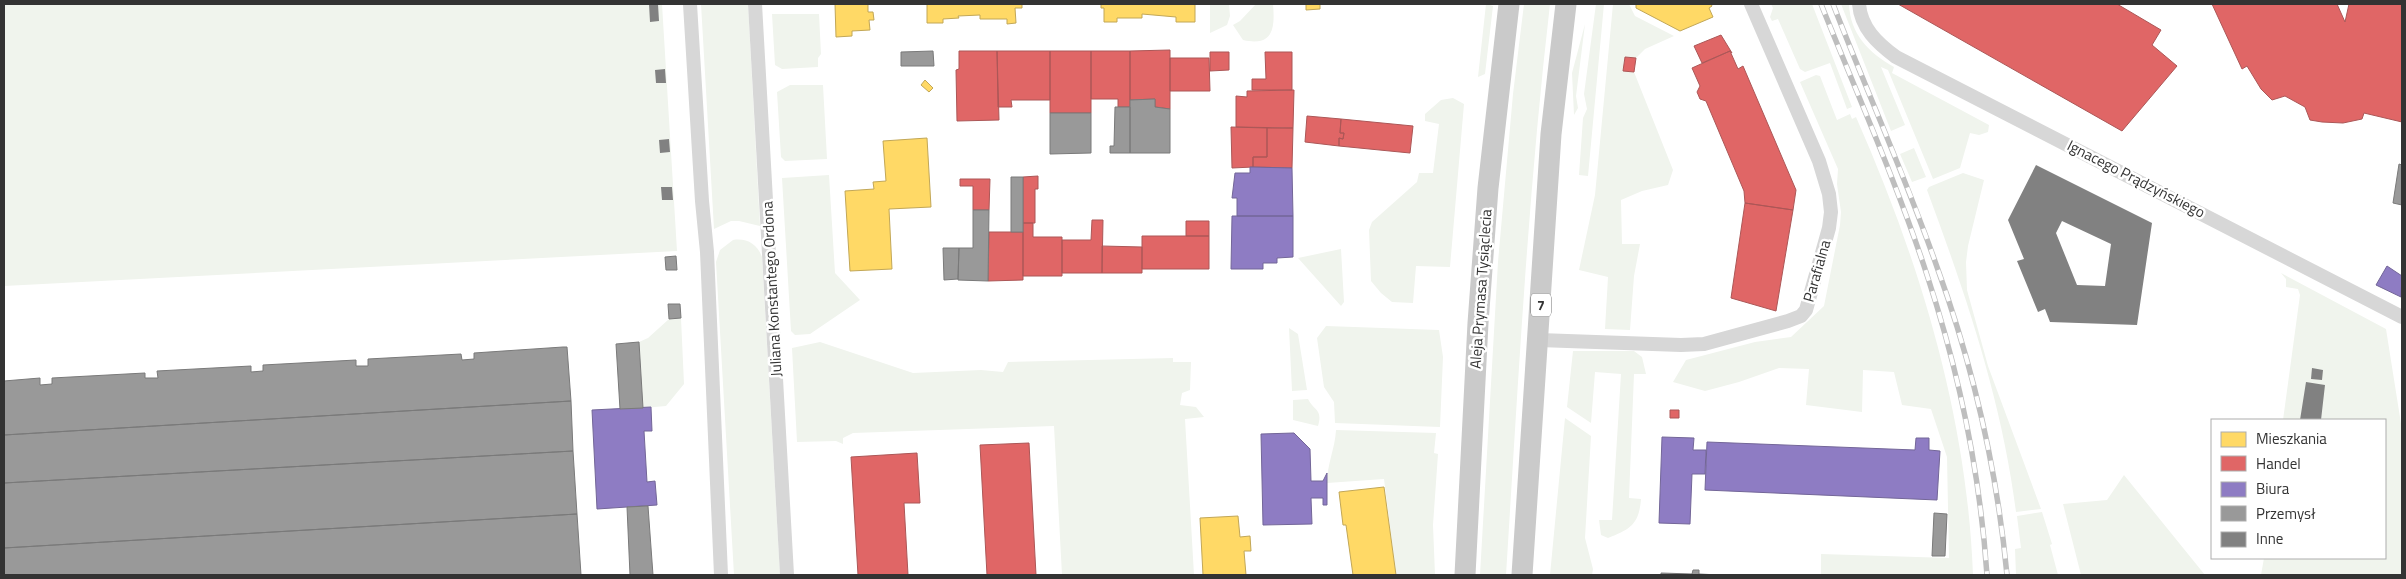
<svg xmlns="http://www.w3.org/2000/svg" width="2406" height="579" viewBox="0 0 2406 579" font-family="'Titillium Web',sans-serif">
<rect width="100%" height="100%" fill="#fff"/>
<path fill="#f0f4ed" d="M4 4H662L677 251 4 286Z
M701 4H748L760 226 739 221H731L714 229Z
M1210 4H1229L1230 16 1227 25 1210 33Z
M1256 4H1273C1275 27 1274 47 1243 40L1233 25 1240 21Z
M1486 4 1493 6 1485 74 1478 77Z
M1524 4H1550C1528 193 1518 385 1506 575H1480L1498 262 1513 94Z
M1596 4H1604L1588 176 1579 175 1583 118 1587 109 1584 94Z
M1613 4H1629L1635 16 1674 36 1645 49 1636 58 1625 57 1623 71 1634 72 1673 170 1668 185 1642 191 1621 200 1622 244H1640L1634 276 1630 330 1605 329 1608 277 1579 270 1595 195Z
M1771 4H1812L1852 107 1847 109 1830 63 1805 72 1800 69 1778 19 1772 21 1770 17 1773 8Z
M1841 4H1849C1850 34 1869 53 1894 67L1892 73 1989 125 1988 132 1979 135 1970 133 1960 168 1933 179 1888 70 1881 67 1905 125 1891 131Z
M772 14H819L821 54 818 58V67L782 69 775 65Z
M1585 24 1576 96 1578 108 1574 115 1572 73Z
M1816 75 1820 76 1837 120 1850 114 1852 119 1856 117C1920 262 1967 416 1973 575H1821V554L1949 558 1947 457 1931 409 1902 405 1894 372 1863 370 1862 412 1806 405 1809 369 1779 368 1739 382 1705 391 1673 382 1686 360 1755 342 1791 337 1824 306 1840 225 1841 212 1837 184 1838 169 1800 82Z
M790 85H823L827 159 785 161 781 157 777 92Z
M1453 98 1464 104 1450 267 1416 266 1413 303 1392 302 1381 293 1371 281 1369 230 1372 222 1417 182 1419 173H1433L1439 124 1425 121V114L1441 100Z
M1914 148 1926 177 1912 182 1900 154Z
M1963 173 1984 180 1968 246 1966 262 1967 290 1988 366 2041 509 2016 512C2002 401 1966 295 1927 190L1929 187Z
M829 175 835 273 860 300 810 334 795 335 791 331 782 178Z
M733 240C747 238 757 244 762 257L780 575H734L716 262 720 250Z
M1341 249 1344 302 1341 306 1298 258Z
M2281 273 2386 329 2402 430V575H2261L2264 558H2385V420H2283L2300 295 2298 289 2286 287V279Z
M681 318 684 384 666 406 643 408 639 342 648 338 669 319Z
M1326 326 1439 330 1443 357 1440 427 1335 423 1334 402 1324 387 1317 338Z
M1289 328 1298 334 1307 390 1292 391Z
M820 342 913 373 981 370 1003 372 1008 362 1173 358V362H1191L1190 390 1182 393 1180 405 1196 407 1204 417 1185 419 1194 575H1062L1054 426 853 433 843 438V444L836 441 797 442 792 348Z
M1573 351H1634L1642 357 1646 374H1634L1629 498 1641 499C1639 524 1631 529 1608 538L1601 535 1599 520H1612L1621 374 1595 372 1591 423 1567 407Z
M1308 399C1314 411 1323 409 1318 426L1293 420V400Z
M1565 418 1591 436 1585 538 1593 569 1592 575H1550Z
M1336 430 1436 433 1434 453 1438 454 1433 525 1435 575H1396L1384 479 1327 483C1327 464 1335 449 1336 430Z
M2124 475 2205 575H2081L2063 504 2107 500Z
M2042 512 2052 544 2050 545 2058 575H2016L2015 549 2021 548 2017 516Z"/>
<path fill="#ffd966" stroke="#c2a757" d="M835 4H868V12H873L874 20H869L870 30 852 31V36L836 37Z
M927 4H1022V8H1015L1016 23 1007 24V19H980V15L958 16 959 18 943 19V23H927Z
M1101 4H1195V22H1176V17L1142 14V18H1117V22H1104V8H1101Z
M1306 4H1333H1320V9L1306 10Z
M1636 4H1711L1712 6 1709 8 1713 17 1680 31 1636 8Z
M925 80 933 88 929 92 921 85Z
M927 138 931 207 889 209 892 269 850 271 845 191 874 189 873 182 886 181 883 141Z
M1384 487 1396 575H1353L1346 525H1343L1339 492Z
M1238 516 1240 537 1250 536 1251 551H1244L1246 575H1203L1200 518Z"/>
<path fill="#e06666" stroke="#ac5757" d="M1898 4H2117L2161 30 2152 45 2177 66 2122 131Z
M2212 4H2337L2345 22 2349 4H2402V122L2364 113 2362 119 2343 123 2322 122 2310 120 2305 107 2285 96 2272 100 2261 89 2247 66 2242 69Z
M1721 35 1732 53 1730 51 1702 63 1694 46Z
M1170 50V109L1155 107V99L1130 100V51Z
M959 51H997L999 120 957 121 956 70 959 69Z
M997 51H1050V100H1011L1012 107H998Z
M1050 51H1091V113H1050Z
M1091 51H1130V107H1118V99H1091Z
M1730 51 1738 69 1743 66 1796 190 1793 210 1745 203 1744 191 1706 101 1700 99 1697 92 1700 86 1692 68Z
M1210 52H1229V70L1210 71Z
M1265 52H1292V90H1252V79H1266Z
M1625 57 1636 58 1634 72 1623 71Z
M1170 58H1209L1210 91H1170Z
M1294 90 1293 128 1236 127V96L1247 97V91Z
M1307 116 1341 119 1340 133H1344L1343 139 1339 138V146L1305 142Z
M1341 119 1413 126 1410 153 1339 146V138L1343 139 1344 133H1340Z
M1231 127 1267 128V157H1253V167L1232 168Z
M1267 128H1293L1292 168 1253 167V157H1267Z
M1038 176V189H1035V223H1023V177Z
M960 179H990L989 210H973V186H960Z
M1745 203 1793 210 1776 311 1731 298Z
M1092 220H1103L1102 273H1062V240H1091Z
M1186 221H1209V236H1186Z
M1023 223H1033V237H1062V276H1023Z
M989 232H1023V280L988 281Z
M1142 236H1209V269H1142Z
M1102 246 1142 247V273H1102Z
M1670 410H1679V418H1670Z
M1029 443 1036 575H987L980 445Z
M917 453 920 503H904L908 575H858L851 457Z"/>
<path fill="#8e7cc3" stroke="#736698" d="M1250 167 1292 168 1293 216H1237V198H1232L1235 173H1250Z
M1232 216H1293V257L1277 258V263H1263V269H1231Z
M2387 266 2402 276 2401 297 2376 285Z
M651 407 652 431H644L647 482 655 481 657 505 597 509 592 410Z
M1294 433 1310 449 1311 481H1323L1327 473V505H1323V498H1311L1312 524 1263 525 1261 434Z
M1662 437 1694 438 1693 450H1706L1705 474H1692L1690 524 1659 523Z
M1916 438H1929V450L1940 451 1937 500 1705 490 1707 442 1915 450Z"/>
<path fill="#999" stroke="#7a7a7a" d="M933 51 934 66H901V52Z
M1155 99V107L1170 109V153H1130V100Z
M1115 107H1130V153H1110V146H1114Z
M1050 113H1091V153L1050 154Z
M2399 164 2402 165V205L2393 203Z
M1011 177H1023V232H1011Z
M973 210H989L988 281 958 280 959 248H973Z
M943 248H959L958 279 944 280Z
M676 256 677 270H666L665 257Z
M668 304H680L681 318 669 319Z
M639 342 643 408 620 409 616 344Z
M563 347H567L571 401 4 435V381L40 378V385L52 384V378L145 373V378H158L157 371 251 366V372L263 371V365L356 360V366H368V359L461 354 462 360 474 359V353Z
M571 401 573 451 4 483V435Z
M573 451 577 514 4 548V483Z
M648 506 653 575H630L627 507Z
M1934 513 1947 514 1945 556H1932Z
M577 514 581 575H4V548Z
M1693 570H1699V574L1719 575H1661V573L1692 574Z"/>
<path fill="#818181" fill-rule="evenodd" d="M649 4H658L659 21 650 22Z
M665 69 666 83H656L655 70Z
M669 139 670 152 660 153 659 140Z
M2036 165 2152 223 2137 325 2050 322 2045 309 2038 312 2017 261 2024 259 2008 220ZM2062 221 2111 244 2105 286 2077 285 2056 233Z
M661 187H672L673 200H662Z
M2312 368 2323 370 2322 380 2311 379Z
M2306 382 2325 385 2321 420H2300Z"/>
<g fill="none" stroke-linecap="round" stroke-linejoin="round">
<path stroke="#d7d7d7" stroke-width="14" d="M690 4 702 201 707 252 721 575
M755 4 787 575
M1859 4C1861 28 1877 43 1896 57L2402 317
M1539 340 1681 345 1704 344 1788 321 1801 316 1806 310 1829 228 1831 212 1829 194 1819 161 1751 4"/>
<path stroke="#cacaca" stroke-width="21" d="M1465 575 1478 323 1488 188 1509 4
M1522 575 1551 134 1566 4"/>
<g stroke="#bebebe" stroke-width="5.5">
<path id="rail" d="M1821 4C1857 94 1897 183 1927 275 1959 372 1980 474 1987 575
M1833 4C1867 92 1906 178 1937 267 1973 366 1997 470 2007 575"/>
</g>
<use href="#rail" stroke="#fff" stroke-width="4" stroke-dasharray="11" stroke-linecap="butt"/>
</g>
<g text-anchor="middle" stroke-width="5" stroke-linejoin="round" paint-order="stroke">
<rect fill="#fff" stroke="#707070" stroke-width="1" x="1531" y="293.5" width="20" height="23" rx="4"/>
<g font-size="14" font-weight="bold" fill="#333">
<text x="1541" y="310">7</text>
</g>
<g font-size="15" fill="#333" stroke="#fff">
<text transform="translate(2136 179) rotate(27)" y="5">Ignacego Prądzyńskiego</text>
<text transform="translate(1817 271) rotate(-74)" y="5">Parafialna</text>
<text transform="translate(772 289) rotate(-93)" y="5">Juliana Konstantego Ordona</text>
<text transform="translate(1481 289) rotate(-86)" y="5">Aleja Prymasa Tysiąclecia</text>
</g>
</g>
<rect width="2406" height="579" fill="none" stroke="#333333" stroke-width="10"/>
<rect x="2211" y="419" width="175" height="140" fill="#ffffff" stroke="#adadad"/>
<rect x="2221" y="432" width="25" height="15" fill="#ffd966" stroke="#adadad"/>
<text x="2256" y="444" font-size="15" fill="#333333">Mieszkania</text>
<rect x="2221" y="456" width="25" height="15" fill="#e06666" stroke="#adadad"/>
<text x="2256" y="469" font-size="15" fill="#333333">Handel</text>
<rect x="2221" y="482" width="25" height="15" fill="#8e7cc3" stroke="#adadad"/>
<text x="2256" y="494" font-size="15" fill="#333333">Biura</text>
<rect x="2221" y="506" width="25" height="15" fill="#999999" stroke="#adadad"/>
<text x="2256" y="519" font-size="15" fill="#333333">Przemysł</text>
<rect x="2221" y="532" width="25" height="15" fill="#818181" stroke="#adadad"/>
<text x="2256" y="544" font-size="15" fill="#333333">Inne</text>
</svg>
